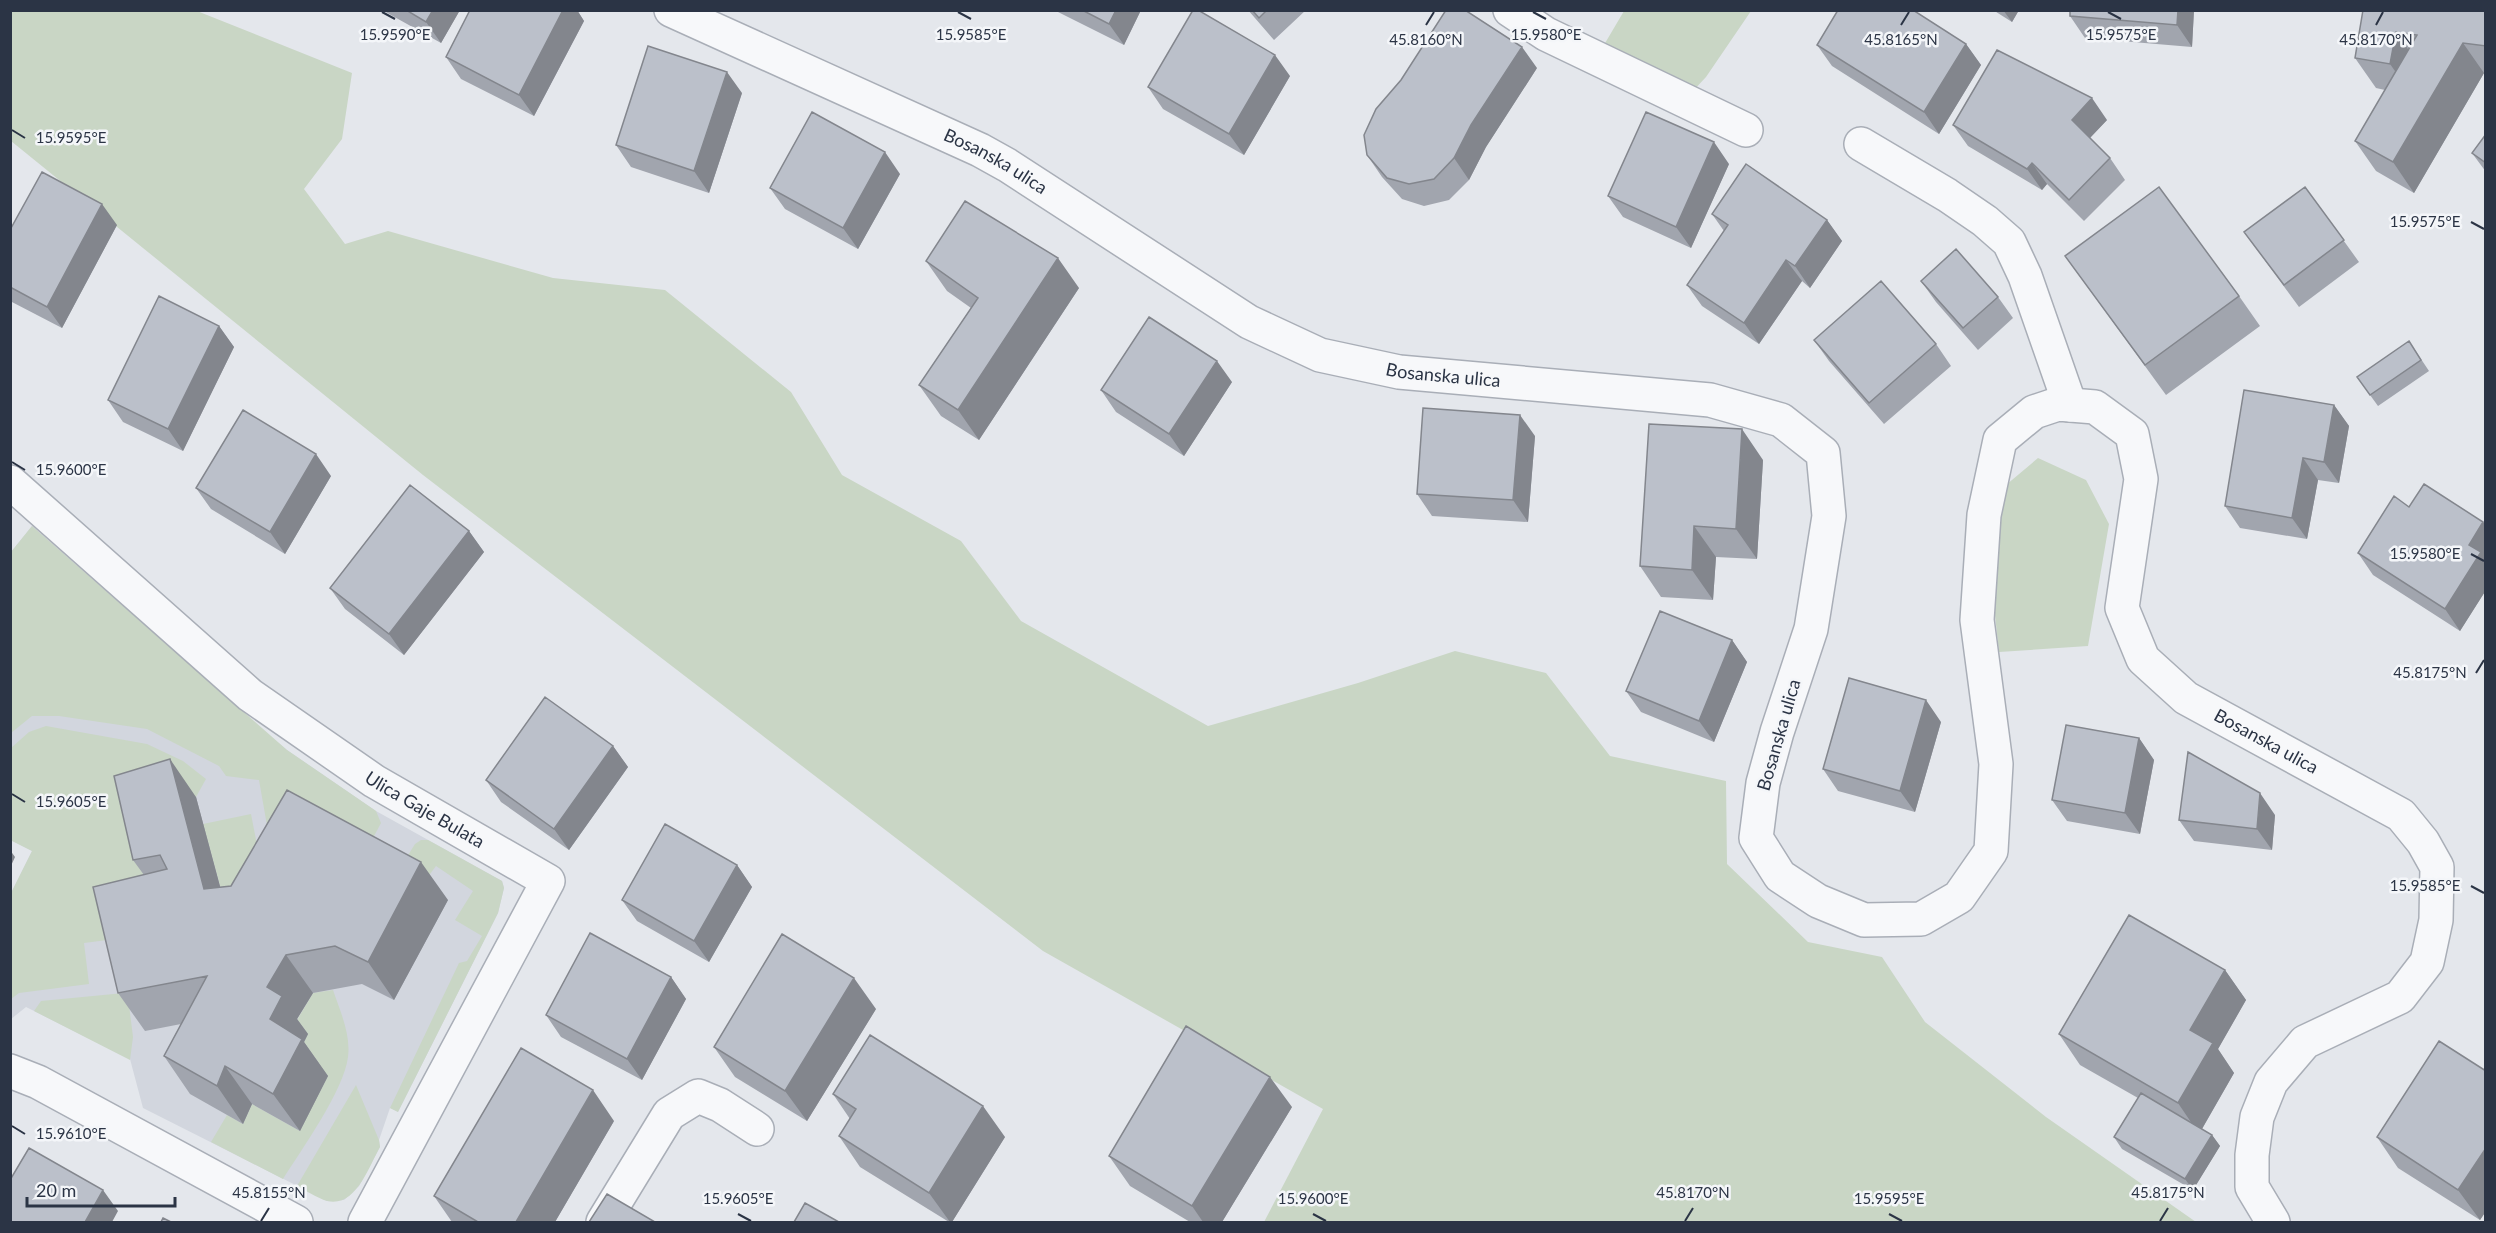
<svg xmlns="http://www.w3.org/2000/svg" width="2496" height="1233" viewBox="0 0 2496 1233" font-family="Lato,sans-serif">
<rect width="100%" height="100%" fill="#e4e7ec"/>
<path fill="#d2d6de" d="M32 526 234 707 287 750 376 811 502 881 504 888 498 913 398 1112 390 1108 379 1140 380 1147 359 1186 344 1200 327 1201 143 1108 130 1059 26 1007 11 1019 10 895 32 851 11 840V552Z"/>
<path fill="#c9d6c5" d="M10 11H197L352 73 342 139 304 189 345 244 388 231 553 278 665 290 791 392 842 475 961 541 1021 621 1208 726 1358 683 1455 651 1546 673 1610 756 1726 781 1727 864 1808 942 1882 957 1925 1022 2046 1117 2196 1222H1264L1323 1109 1043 951 423 475 11 141Z
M1624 11H1751L1706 77 1692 92 1601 50Z
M2038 458 2086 480 2109 524 2088 646 1999 652 1988 551 2006 485Z
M32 526 287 750 376 811 381 823 364 855 274 865 259 780 226 776 219 766 147 729 59 716H32L11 733V552Z
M46 726 147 744 183 761 206 779 196 797 160 898 123 938 84 943 89 984 19 993 11 999 10 895 32 851 10 840 11 748 29 732Z
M251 814 266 891 225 904 203 824Z
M421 840H428L502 881 504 888 498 913 398 1112 390 1108 459 963 467 961 482 936 455 920 473 891 436 866 421 886 397 873 415 844Z
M333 990C340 1011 351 1034 348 1057 344 1090 302 1149 283 1179L211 1142 227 1115 243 1124 252 1104 300 1131 294 1025 313 993Z
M124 993 128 997 133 1037 130 1060 34 1011 41 1001Z
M356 1085 379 1140 380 1147C369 1166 356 1208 327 1201 317 1198 307 1191 297 1186Z"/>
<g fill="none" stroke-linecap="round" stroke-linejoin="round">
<g stroke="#a9aeb7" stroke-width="36">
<g id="minor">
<path id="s1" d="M671 10 980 150 1007 165 1249 322 1320 355 1399 372 1710 400 1781 420 1823 453 1829 516 1811 629 1777 732 1763 783 1756 838 1780 876 1818 901 1864 920 1921 919 1959 897 1991 851 1996 764 1977 620 1984 515 2000 440 2034 412 2058 404 2095 407 2132 434 2141 479 2122 608 2143 659 2186 698 2401 815 2423 842 2437 867 2436 920 2427 962 2400 997 2305 1042 2271 1082 2257 1117 2252 1155V1187L2273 1222"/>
<path d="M1510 10 1546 34 1746 130"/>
<path d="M1861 144 1947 195 1985 221 2009 242 2025 276 2070 405"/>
<path id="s2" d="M10 482 250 695 374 781 548 881 365 1222"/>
<path d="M10 1071 38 1082 296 1222"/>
<path d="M603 1222 669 1114 698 1096 720 1105 757 1129"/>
</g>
</g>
<use href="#minor" stroke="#f7f8fa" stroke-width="33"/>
</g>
<path fill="#a1a5ae" d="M382 10H460L441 43Z
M470 10H577L584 21 534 116 461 79 446 57Z
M1054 10H1141L1124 45Z
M1248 10H1306L1274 40Z
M1993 10H2019L2012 22Z
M2070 10H2194L2192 47 2085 38 2070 16Z
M2363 10H2486V73H2484L2414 193 2376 171 2355 141 2385 90 2376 88 2355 58Z
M1966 44 1981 65 1939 134 1832 66 1817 45Z
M1537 68 1486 147 1469 180 1449 200 1424 206 1402 199 1382 177 1367 155Z
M1290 76 1244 155 1163 109 1148 87Z
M742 93 709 193 631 167 616 145Z
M2107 120 2090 138 2110 158 2125 180 2084 221 2047 184 2042 190 1968 146 1953 125Z
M2486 134V172L2472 153Z
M1729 164 1691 248 1623 217 1608 196Z
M900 174 858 249 785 209 770 188Z
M2305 187 2359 262 2299 307 2244 232Z
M1712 214 1827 220 1842 241 1810 288 1802 281 1759 344 1702 306 1687 285 1724 231Z
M117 225 62 328 10 301V230Z
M2065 256 2239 296 2260 326 2166 395Z
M926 261 1079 288 979 440 941 416 919 385 971 308 947 291Z
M1921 281 1998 297 2013 318 1978 350 1936 302Z
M219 326 234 347 183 451 123 422 108 400Z
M1814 340 1936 344 1951 366 1884 424 1829 361Z
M2409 341 2429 371 2378 406 2357 377Z
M1232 382 1184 456 1116 412 1101 390Z
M2334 405 2349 426 2339 483 2318 480 2307 539 2240 528 2225 506Z
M1535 436 1528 522 1432 516 1417 494Z
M1763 460 1757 559 1716 557 1713 600 1661 597 1640 566Z
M331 476 285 554 211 509 196 488Z
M2409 507 2483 522 2486 525V590L2460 631 2373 575 2358 553Z
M469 531 484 552 404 655 345 609 330 588Z
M1732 640 1747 662 1714 742 1641 712 1626 691Z
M1941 722 1915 812 1838 791 1823 769Z
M2139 738 2154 760 2140 834 2067 821 2052 800Z
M613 746 628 767 569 850 501 802 486 780Z
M196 797 220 887 448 900 394 1000 362 984 313 993 297 1019 308 1034 304 1042 328 1076 300 1131 252 1104 243 1124 190 1094 164 1056 181 1024 145 1031 118 993 144 875 133 860Z
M2275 815 2272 850 2194 841 2179 820Z
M737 865 752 887 709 962 637 921 622 900Z
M2225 970 2246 1000 2218 1049 2234 1073 2202 1129 2212 1135 2220 1146 2193 1190 2122 1149 2114 1137 2138 1098 2080 1065 2059 1034Z
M671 977 686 999 642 1080 561 1037 546 1015Z
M876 1009 807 1121 735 1077 714 1047Z
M2486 1071V1211L2480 1220 2398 1168 2377 1137Z
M833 1094 1005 1137 952 1222H949L860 1167 839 1136 850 1119Z
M1292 1107 1222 1222H1190L1130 1186 1109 1156Z
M614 1121 555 1222H452L434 1196Z"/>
<path fill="#83868d" d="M433 10H460L441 43 426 22Z
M563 10H577L584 21 534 116 519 95Z
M1116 10H1141L1124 45 1109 24Z
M2003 10H2019L2012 22Z
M2178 10H2194L2192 47 2177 25Z
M2396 32 2417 62 2412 95 2390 64Z
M2463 43 2484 73 2414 193 2393 162Z
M1966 44 1981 65 1939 134 1924 112Z
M1522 47 1537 68 1486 147 1469 180 1454 158 1471 125Z
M1275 55 1290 76 1244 155 1229 134Z
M727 72 742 93 709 193 694 171Z
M2092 98 2107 120 2087 141 2072 120Z
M1714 142 1729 164 1691 248 1676 227Z
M885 152 900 174 858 249 843 228Z
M2032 163 2047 184 2042 190 2027 169Z
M102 204 117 225 62 328 47 307Z
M1827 220 1842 241 1810 288 1795 266Z
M1058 258 1079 288 979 440 958 410Z
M1786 260 1802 281 1759 344 1744 323Z
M219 326 234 347 183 451 168 429Z
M1217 361 1232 382 1184 456 1169 434Z
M2334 405 2349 426 2339 483 2324 462Z
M1520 415 1535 436 1528 522 1513 500Z
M1742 429 1763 460 1757 559 1736 529Z
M316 454 331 476 285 554 270 532Z
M2303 458 2318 480 2307 539 2292 518Z
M2483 522 2486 525V590L2460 631 2445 609 2469 545Z
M1694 526 1716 557 1713 600 1692 570Z
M469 531 484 552 404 655 389 634Z
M1732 640 1747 662 1714 742 1699 721Z
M1926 700 1941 722 1915 812 1900 791Z
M2139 738 2154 760 2140 834 2125 813Z
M613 746 628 767 569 850 554 829Z
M170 759 196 797 231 927 204 889Z
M2260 793 2275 815 2272 850 2257 829Z
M10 850 15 857 10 868Z
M421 862 448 900 394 1000 368 962Z
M737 865 752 887 709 962 694 941Z
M286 955 313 993 297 1019 308 1034 304 1042 328 1076 300 1131 273 1094 270 1019 267 987Z
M2225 970 2246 1000 2218 1049 2234 1073 2199 1134 2178 1103 2190 1030Z
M671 977 686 999 642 1080 627 1059Z
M854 978 876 1009 807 1121 785 1091Z
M225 1066 252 1104 243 1124 217 1086Z
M1270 1077 1292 1107 1222 1222H1203L1192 1206Z
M593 1090 614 1121 555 1222H516Z
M983 1106 1005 1137 952 1222H950L929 1193Z
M2212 1135 2220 1146 2193 1190 2185 1179Z
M2486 1148V1211L2480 1220 2458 1190Z
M103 1190 118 1211 112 1222H85Z"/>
<path fill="#bbc0ca" stroke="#83868d" stroke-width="1.5" d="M406 10H433L426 22Z
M470 10H563L519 95 446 57Z
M1082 10H1116L1109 24Z
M1193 10H1198L1275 55 1229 134 1148 87Z
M1252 10H1267L1259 18Z
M1446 10H1465L1522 47 1471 125 1454 158 1434 179 1409 184 1387 178 1367 155 1364 135 1376 109 1401 80Z
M1838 10H1913L1966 44 1924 112 1817 45Z
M2070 10H2178L2177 25 2070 16Z
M2363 10H2486V46L2463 43 2393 162 2355 141 2417 35 2396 32 2390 64 2355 58Z
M648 46 727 72 694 171 616 145Z
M1997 50 2092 98 2072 120 2110 158 2069 200 2032 163 2027 169 1953 125Z
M812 112 885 152 843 228 770 188Z
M1646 112 1714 142 1676 227 1608 196Z
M2486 134V163L2472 153Z
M1746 164 1827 220 1795 266 1786 260 1744 323 1687 285 1728 225 1712 214Z
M42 172 102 204 47 307 10 287V230Z
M2159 187 2239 296 2145 365 2065 256Z
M2305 187 2344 240 2284 285 2244 232Z
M965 201 1058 258 958 410 919 385 978 298 926 261Z
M1956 249 1998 297 1963 328 1921 281Z
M1881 281 1936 344 1869 403 1814 340Z
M159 296 219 326 168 429 108 400Z
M1149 317 1217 361 1169 434 1101 390Z
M2409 341 2421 360 2370 395 2357 377Z
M2244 390 2334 405 2324 462 2303 458 2292 518 2225 506Z
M1423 408 1520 415 1513 500 1417 494Z
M243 410 316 454 270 532 196 488Z
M1649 424 1742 429 1736 529 1694 526 1692 570 1640 566Z
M2424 484 2483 522 2469 545 2481 552 2445 609 2358 553 2394 496 2409 507Z
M410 485 469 531 389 634 330 588Z
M1660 611 1732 640 1699 721 1626 691Z
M1849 678 1926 700 1900 791 1823 769Z
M545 697 613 746 554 829 486 780Z
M2066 725 2139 738 2125 813 2052 800Z
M2188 752 2260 793 2257 829 2179 820Z
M170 759 204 889 231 886 287 790 421 862 368 962 335 946 286 955 267 987 282 996 270 1019 302 1039 273 1094 225 1066 217 1086 164 1056 207 976 118 993 93 887 167 869 160 855 133 860 114 776Z
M665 824 737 865 694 941 622 900Z
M2129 915 2225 970 2190 1030 2213 1043 2178 1103 2059 1034Z
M590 933 671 977 627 1059 546 1015Z
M782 934 854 978 785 1091 714 1047Z
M1186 1026 1270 1077 1192 1206 1109 1156Z
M870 1035 983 1106 929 1193 839 1136 856 1109 833 1094Z
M2439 1041 2486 1071V1148L2458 1190 2377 1137Z
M521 1048 593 1090 516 1222H478L434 1196Z
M2141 1093 2212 1135 2185 1179 2114 1137Z
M29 1148 103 1190 85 1222H10V1180Z
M607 1194 655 1222H589Z
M805 1203 839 1222H794Z
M163 1218 171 1222H161Z"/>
<path fill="none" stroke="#2b3445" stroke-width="2" d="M382 12 395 19M958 12 971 19M1533 12 1546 19M2108 12 2121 19M1426 25 1434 12M1901 25 1909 12M2376 25 2383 12M12 130 25 138M2471 222 2484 229M12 462 25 470M2471 554 2484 561M2476 673 2484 660M12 794 25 802M2471 886 2484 893M12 1126 25 1134M738 1214 751 1221M1313 1214 1326 1221M1889 1214 1902 1221M261 1221 269 1208M1685 1221 1693 1208M2160 1221 2168 1208"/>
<g text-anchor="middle" stroke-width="5" stroke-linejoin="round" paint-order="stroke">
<g font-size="18" fill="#2b3445" stroke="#f4f6f9">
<text dy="6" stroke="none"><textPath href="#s1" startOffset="358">Bosanska ulica</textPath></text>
<text dy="6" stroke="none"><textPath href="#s1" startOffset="862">Bosanska ulica</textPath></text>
<text transform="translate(1779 735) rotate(-74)" y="6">Bosanska ulica</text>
<text dy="6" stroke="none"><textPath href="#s1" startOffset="2896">Bosanska ulica</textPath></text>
<text dy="6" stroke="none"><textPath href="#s2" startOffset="530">Ulica Gaje Bulata</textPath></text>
</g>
</g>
<g font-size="15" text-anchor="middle" fill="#2b3445" stroke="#f4f6f9" stroke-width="5" stroke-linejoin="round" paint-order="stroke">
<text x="395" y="40">15.9590°E</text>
<text x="971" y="40">15.9585°E</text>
<text x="1546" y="40">15.9580°E</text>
<text x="2121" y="40">15.9575°E</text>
<text x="1426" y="45">45.8160°N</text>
<text x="1901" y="45">45.8165°N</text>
<text x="2376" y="45">45.8170°N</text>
<text x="71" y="143">15.9595°E</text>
<text x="2425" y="227">15.9575°E</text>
<text x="71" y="475">15.9600°E</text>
<text x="2425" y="559">15.9580°E</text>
<text x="2430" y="678">45.8175°N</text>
<text x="71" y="807">15.9605°E</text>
<text x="2425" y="891">15.9585°E</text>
<text x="71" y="1139">15.9610°E</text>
<text x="269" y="1198">45.8155°N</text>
<text x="1693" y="1198">45.8170°N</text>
<text x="2168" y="1198">45.8175°N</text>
<text x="738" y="1204">15.9605°E</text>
<text x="1313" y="1204">15.9600°E</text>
<text x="1889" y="1204">15.9595°E</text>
</g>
<rect width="2496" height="1233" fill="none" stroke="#2b3445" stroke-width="24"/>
<path d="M27 1197v9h148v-9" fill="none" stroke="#2b3445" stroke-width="3"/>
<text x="36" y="1197" font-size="18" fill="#2b3445" stroke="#f4f6f9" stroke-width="4.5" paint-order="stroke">20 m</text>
</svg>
